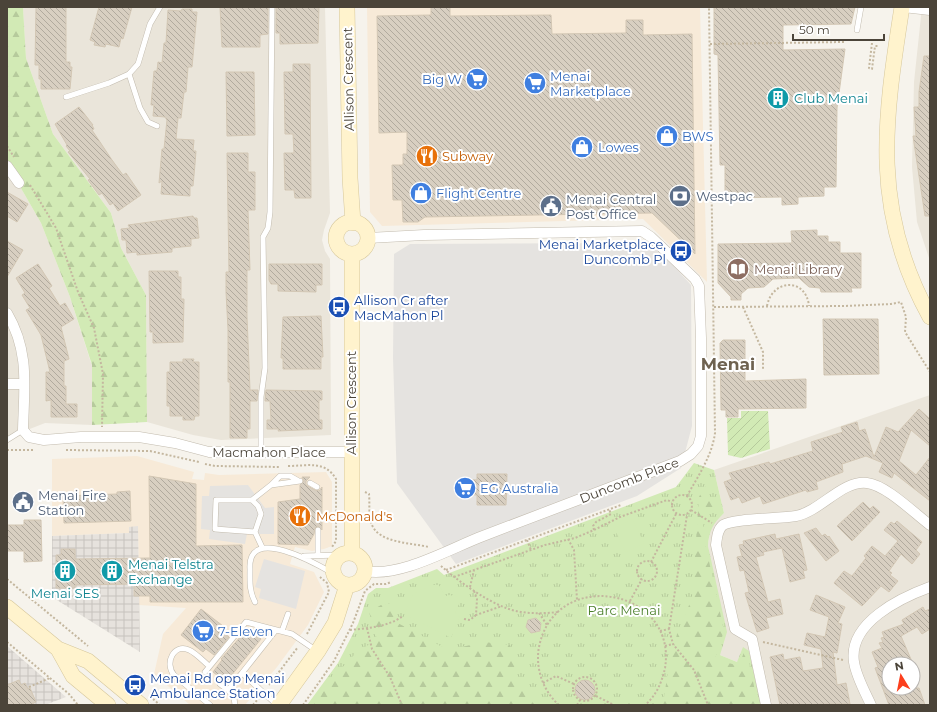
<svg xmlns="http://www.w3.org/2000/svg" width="937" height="712" viewBox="0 0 937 712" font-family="Montserrat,sans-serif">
<defs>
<pattern id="industrial-grid" width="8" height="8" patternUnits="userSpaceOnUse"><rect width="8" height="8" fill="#e6e2dd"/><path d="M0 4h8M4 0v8" fill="none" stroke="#c7c3be"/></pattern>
<pattern id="grass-tufts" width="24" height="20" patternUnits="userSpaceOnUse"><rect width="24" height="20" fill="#d2eab5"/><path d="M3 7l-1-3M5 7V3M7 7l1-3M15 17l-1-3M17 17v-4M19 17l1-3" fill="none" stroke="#b6ca9c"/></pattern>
<pattern id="forest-firs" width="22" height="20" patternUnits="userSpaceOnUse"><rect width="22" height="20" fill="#d2eab5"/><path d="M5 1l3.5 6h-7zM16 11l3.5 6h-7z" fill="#b6ca9c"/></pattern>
<pattern id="garden-furrows" width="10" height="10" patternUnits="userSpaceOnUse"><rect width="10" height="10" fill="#d2eab5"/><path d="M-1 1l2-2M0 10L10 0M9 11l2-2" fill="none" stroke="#b6ca9c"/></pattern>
<pattern id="building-back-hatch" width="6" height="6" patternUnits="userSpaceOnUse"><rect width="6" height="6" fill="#d8cfc1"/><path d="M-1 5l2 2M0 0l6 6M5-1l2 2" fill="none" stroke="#b1aa9e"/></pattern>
</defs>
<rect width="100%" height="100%" fill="#f6f3ec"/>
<path fill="#eae5da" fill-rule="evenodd" d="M23 7H325L330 213 324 230 322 240 325 251 330 259 331 435 221 440 193 435 147 422 146 295 121 248 111 213 53 134 26 58Z
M922 7H930V261L917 222 912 167 914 82Z
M7 164 41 223 70 297 92 366V425L45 423 7 438Z
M930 395V705H761L749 651 737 662 720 655 708 546 709 534 713 524 724 513 714 470ZM889 664H913V688H889Z"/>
<path fill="#f7ead8" d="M367 7H700L707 282 643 219 382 226 370 212Z
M137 456 194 472 192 479 204 480 205 473 219 475 326 472 332 482V546L324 549 312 551 295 547 290 564 314 572 324 592 308 625 277 667 245 705H190L154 674 163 634 186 608 139 605 138 526 129 533 52 536V459Z"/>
<path fill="url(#industrial-grid)" d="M138 526 140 652 52 597V536L129 533V527Z
M7 646 66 697 45 705H7Z"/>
<path fill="url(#grass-tufts)" d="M694 463 714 470 724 513C713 524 709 530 708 546L727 632 720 655 737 662 743 647 749 651 761 705H307L338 663 358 624 368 594 376 588H388L437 569 444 575 676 487Z"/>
<path fill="url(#forest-firs)" d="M7 7H23L26 58 53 134 111 213 121 248 146 295 147 422 92 425V365L70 297 41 223 7 164Z
M705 485 715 508 703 520 704 538 724 631 715 659 739 666 744 652 747 653 758 705H663L667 677 677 634 692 598 699 497Z
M396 602 394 621 448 650 484 642 510 645 516 673 534 705H313L339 671 356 653 377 639 369 612 381 605Z"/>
<path fill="url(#garden-furrows)" d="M741 411H768L770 449 741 458 728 455 727 418H741Z"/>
<path fill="#d2eab5" d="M632 519 644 543 626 552 614 528Z
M432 585H439L445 596 449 595 456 596 460 602 455 613 460 617 451 638 404 614 414 593Z"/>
<path fill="#e5e3e0" d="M653 243 691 285 692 426 681 468 637 496 456 564 397 483 393 358 394 254 410 244Z
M248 485 265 508 274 507V534H247L245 544 209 539 210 530 201 529 202 496H209L210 486Z
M264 559 305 571 296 609 259 598 261 589 255 587Z"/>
<path fill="url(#building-back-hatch)" stroke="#d3c7b4" d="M36 7H66V62H70V67H72L70 89H41V79H39V65H35Z
M99 7H132L123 39 121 38 119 47 106 44 105 47 94 45 95 42 90 40Z
M220 7H268V34L260 35V47H222Z
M276 7H319L318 43 280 44V33H276Z
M431 7H450V16L551 15 552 34 626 33V20H643V35L692 34 695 254 652 213 425 217 418 222H403L402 200H393L392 165H403V154H407V132L379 133 377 16 431 15Z
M714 7H855L851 24 783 25V50L845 49 837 108 836 187H824V196L798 197V204L782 205V197L725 198V165H720L718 55 714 54Z
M182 9H192V12H197L192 67H188L186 92H184L181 118H178L176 139 194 140 193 151H196L195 164 193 186H190V196L161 194 162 181 159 183 162 149H164L167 120 165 117 153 116 154 105H151L154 71H157L158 62 162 63 164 43H166L168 10 181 11Z
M924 56H930V216H925L913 136H916L914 107H919V92Z
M293 64H310L311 198H295L294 190H285L284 153H294L293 134H285L284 72H293Z
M226 72H254L255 135 227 136Z
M79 107 93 125H92L94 129 92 130 112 160 123 175 126 173 141 195 118 211 113 203 110 205 102 193 99 195 88 180 90 179 68 152 70 151 66 146 67 145 55 124Z
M227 153H248V172H255V210H248L250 270H247V317L250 390H258L257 401H250V429H247V438H230V382H228V329L226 292V272H229Z
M7 192 28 204 17 222 7 216Z
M193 216 194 218H197L199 238 191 239V246L172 248V252L137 255V252L127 253 126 240H122L121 229 130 228 128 225Z
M817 230V236H828V242H840V253H861V288H851L852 292H821L820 288 809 287 799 278 773 279 764 287 748 288 741 294V300H731V297L718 283V244L792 243 791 231Z
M7 241 23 250 7 277Z
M38 264 52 286 49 288 60 306 65 303 74 319 61 327 69 359 64 361V386H66V404H77V417H51V400L46 401V372H50L41 335 26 310 30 308 22 295 25 293 16 278Z
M269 264H322V285H316V292L278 291V284H271L269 280Z
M149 271H178V277H181V299H184L183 342 153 343V332H150Z
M321 316 323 357H321V369H283V358H281L283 317Z
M823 319H878L879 374 824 375Z
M723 340H745V381L806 379V408L738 409V417H726V410H721L720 343Z
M183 359H194L193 362H199V416H195L194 420H183V416H170V406H167V372H170V362H183Z
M266 390 322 391V400H319V420H322V429L278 431 279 429H267V420H271L270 401H265Z
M919 409 930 419V446L911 430 899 461 916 475 930 457V501L894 473 892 478 879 472 883 463 866 456 842 464 843 472 816 482 818 489 807 492 806 490 763 504 760 496 742 503 739 497 731 500 724 482 732 479 729 473 769 462 770 464 813 451 811 442 843 432 841 427 857 422 859 431 865 429 874 457 886 427 898 432Z
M477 474H507L506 505H477V495L461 494 462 479 477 480Z
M149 476 196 484V546L242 545 243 602H150V596H134V584L75 585V588H56V555H61V549H75V559L150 558Z
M302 477H310L306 481V485L315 490 319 491 322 487V530L318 526 315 528 314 534 308 545 278 544V502L300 499V485L304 481Z
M130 491 131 521 64 523 63 496 117 494V492Z
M863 502 870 509 873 506 880 512 852 541 837 526Z
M24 520H41L42 561 24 562V551H7V525H24Z
M897 521 922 542 916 550 920 554 912 564 901 554 889 571 892 573 890 575 898 581 889 592 881 586 862 606 834 583 844 571 852 576 866 558 864 556 872 546 885 556 898 541 884 530 891 522 894 524Z
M816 528 822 536 825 534 828 537 829 536 839 551 826 561 804 533Z
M775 534 776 539 799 534 807 570 803 571 805 578 790 582 782 548 763 552 764 555 756 557 768 602 780 599 783 614 766 618 769 628 757 632 745 593 749 592 744 570 740 571 737 557 742 556 739 545 744 544 743 541Z
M816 595 845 607 838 623 842 624 837 653 833 652 837 685 846 683 850 704 780 705 770 657 783 654 784 660 800 657 803 671 823 668 821 649 804 645 807 633 825 637 829 617 810 610Z
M923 607 925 611 930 609V629L922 634 917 627 901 636 913 664H889V688H919L925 705H889L875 668 878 667 872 652 882 648 879 643 883 642 881 638 884 637 882 632 904 624 902 620Z
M201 609 223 626 220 630 229 637 214 655 206 649 203 652 181 635Z
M536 618 541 623 540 631 531 633 526 627 528 620Z
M248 628 261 639 226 682 213 672 222 660 221 659Z
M575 690a10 10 0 1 1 20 0a10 10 0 1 1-20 0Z
M19 680 21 685 25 683 28 689 30 688 36 702 30 705H7V685Z"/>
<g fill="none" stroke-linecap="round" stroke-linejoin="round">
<g stroke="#c2bbae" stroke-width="6">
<path id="lane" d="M857 30 861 7
M129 74 140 108 148 122 157 126
M66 97 109 83 129 74 138 64 150 24 160 7
M7 440 23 430
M261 452V397L265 368 263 237 268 228 270 212 272 7
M310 483 317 487
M271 485 280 476H290L297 480
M216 500H252L258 506 261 514 255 532 215 529Z
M252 500 271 485 300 481
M255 532 262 547
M304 556 341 555
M318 556V530
M255 602C249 591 250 581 250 569 247 524 317 564 334 574
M282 631 288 614
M209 666C203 661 196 653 189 650 174 643 164 663 174 675L210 705
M205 672 246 622 292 634 317 651
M242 673 276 630
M220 684 228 690 242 673 277 705
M228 690 234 698 235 705"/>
</g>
<g stroke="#c2bbae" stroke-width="11">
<path id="street" d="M903 7 930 10
M7 166 19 183
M7 313C30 352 24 387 23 430L29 437 44 440 81 437H139L175 443 209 452H351
M7 384H24
M365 571C400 578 451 548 483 536 549 511 614 486 680 461L691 454 698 446 701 436V338L699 286 695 279 651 237 642 231 424 235 368 238
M766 705 752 639 735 629 716 545C717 538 717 530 723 525 734 518 780 519 796 516 821 511 842 480 867 483 886 485 914 513 930 525
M871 705C865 692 856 676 854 662 848 623 900 598 930 587"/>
</g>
<g stroke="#d6c79b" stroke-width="16">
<path id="secondary" d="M347 7 350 178 353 223
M902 7C884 121 871 211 930 317
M336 238a16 16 0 1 1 32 0a16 16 0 1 1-32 0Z
M352 254V553
M333 569a16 16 0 1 1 32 0a16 16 0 1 1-32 0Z
M7 607 58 649 88 661 141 705
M58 649 73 676 108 705
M279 705 318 651 335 623 347 585"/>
</g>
<path stroke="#c4b79f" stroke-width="2" stroke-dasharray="2 2" stroke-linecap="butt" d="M872 43 869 68 872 69 875 46H879
M710 44 844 42
M7 146 14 157
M30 185 56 228 78 292 94 328 103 374 102 427
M767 306C772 279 806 277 809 306
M714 307 845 306 891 304 901 302 906 317 905 332 930 372
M743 307 763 352V370
M7 450H34
M66 450 150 451 199 462
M205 464 215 466 280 467
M288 466C308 466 325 460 336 479V541L332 547
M365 492 369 494C370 503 368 516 372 525 379 543 412 543 429 547
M672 505a10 10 0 1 1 20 0a10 10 0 1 1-20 0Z
M687 496C698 476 712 456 715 433L709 7
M691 510 712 523
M594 530 593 526 596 522 611 514 609 509
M568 539 574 550 577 600
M527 540 531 550
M637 571a10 10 0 1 1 20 0a10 10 0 1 1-20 0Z
M651 562 676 514
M441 566C458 581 485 600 506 608 521 614 541 614 558 612
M446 570 621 505
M454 577 545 545 575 538 594 530 620 517 667 500 672 502
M7 579 88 646
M470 587 474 570
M474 591 477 599 476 615 502 606
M630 601 642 579
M539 613 547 625
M464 619 470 620 476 615
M367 628 372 649 390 677 402 705
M669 629 687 515
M350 630C368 628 388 627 403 616
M660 631 669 629 673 644 694 670 708 705
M307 634 329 592 327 583 320 577
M7 642 69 694 78 705
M763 642 843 660
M665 646 673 644
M573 689a12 12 0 1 1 24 0a12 12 0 1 1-24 0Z
M543 683 556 676 574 684
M269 685 298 647
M29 687 50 678
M596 696 614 705
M153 699 160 705
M253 705 259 698
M303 705 334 661 353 623 365 591 374 584H386L391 582
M559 705C543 691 535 668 539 647 555 566 678 588 665 668 662 682 656 696 645 705
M577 705 580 700"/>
<use href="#lane" stroke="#fff" stroke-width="5"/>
<use href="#street" stroke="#fff" stroke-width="10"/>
<use href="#secondary" stroke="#fff3cd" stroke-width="15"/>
</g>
<defs>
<g id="supermarket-disc" transform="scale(1.15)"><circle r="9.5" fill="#3f7fe0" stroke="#fff"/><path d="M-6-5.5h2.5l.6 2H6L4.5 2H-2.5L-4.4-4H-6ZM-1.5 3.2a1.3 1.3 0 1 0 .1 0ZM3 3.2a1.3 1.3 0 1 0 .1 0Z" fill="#fff"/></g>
<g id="building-disc" transform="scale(1.15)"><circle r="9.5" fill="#0f9aa8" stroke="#fff"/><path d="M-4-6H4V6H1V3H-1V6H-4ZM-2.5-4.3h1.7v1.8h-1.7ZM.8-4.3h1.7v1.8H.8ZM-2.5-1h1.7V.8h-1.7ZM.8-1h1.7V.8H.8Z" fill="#fff"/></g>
<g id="shop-disc" transform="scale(1.15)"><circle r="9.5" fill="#3f7fe0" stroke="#fff"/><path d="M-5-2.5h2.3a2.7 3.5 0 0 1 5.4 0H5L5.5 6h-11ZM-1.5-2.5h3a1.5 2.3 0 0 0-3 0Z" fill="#fff"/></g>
<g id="restaurant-disc" transform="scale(1.15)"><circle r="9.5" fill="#e8710a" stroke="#fff"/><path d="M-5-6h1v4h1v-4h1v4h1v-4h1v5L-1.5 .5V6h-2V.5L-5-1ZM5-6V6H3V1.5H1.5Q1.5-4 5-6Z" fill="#fff"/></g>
<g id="bank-disc" transform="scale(1.15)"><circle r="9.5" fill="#5c6f8a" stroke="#fff"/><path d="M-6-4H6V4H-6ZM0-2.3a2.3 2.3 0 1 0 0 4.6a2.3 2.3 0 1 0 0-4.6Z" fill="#fff"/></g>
<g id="civic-disc" transform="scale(1.15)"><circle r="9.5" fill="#5c6f8a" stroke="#fff"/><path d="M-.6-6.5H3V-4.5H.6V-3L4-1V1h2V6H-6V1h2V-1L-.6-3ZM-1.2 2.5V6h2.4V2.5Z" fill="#fff"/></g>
<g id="bus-disc" transform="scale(1.15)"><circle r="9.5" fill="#1a4fb4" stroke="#fff"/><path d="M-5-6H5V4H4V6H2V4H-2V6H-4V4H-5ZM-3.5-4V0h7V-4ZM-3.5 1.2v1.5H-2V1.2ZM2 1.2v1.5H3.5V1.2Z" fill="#fff"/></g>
<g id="library-disc" transform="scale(1.15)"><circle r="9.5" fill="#8d6e63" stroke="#fff"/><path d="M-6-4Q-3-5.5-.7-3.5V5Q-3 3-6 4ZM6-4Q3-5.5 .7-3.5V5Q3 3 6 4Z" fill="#fff"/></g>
</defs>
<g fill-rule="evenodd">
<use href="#supermarket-disc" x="477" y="79"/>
<use href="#supermarket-disc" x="535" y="83"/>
<use href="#building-disc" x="778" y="98"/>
<use href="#shop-disc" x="667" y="136"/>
<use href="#shop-disc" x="582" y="147"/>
<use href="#restaurant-disc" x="427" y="156"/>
<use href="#shop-disc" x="421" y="193"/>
<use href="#bank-disc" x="680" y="196"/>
<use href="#civic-disc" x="551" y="206"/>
<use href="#bus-disc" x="681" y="251"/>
<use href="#library-disc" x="738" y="269"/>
<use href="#bus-disc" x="339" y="307"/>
<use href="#supermarket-disc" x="465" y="488"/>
<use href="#civic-disc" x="23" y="502"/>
<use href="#restaurant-disc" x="300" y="516"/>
<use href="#building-disc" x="65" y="571"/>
<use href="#building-disc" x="112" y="571"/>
<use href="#supermarket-disc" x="203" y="631"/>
<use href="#bus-disc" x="135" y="685"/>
</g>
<g text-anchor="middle" stroke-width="4" stroke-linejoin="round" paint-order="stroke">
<g font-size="13" fill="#366cbe" stroke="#fff" text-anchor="start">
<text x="550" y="81">Menai<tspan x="550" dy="15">Marketplace</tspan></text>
<text x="462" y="84" text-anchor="end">Big W</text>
<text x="682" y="141">BWS</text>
<text x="598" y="152">Lowes</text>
<text x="436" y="198">Flight Centre</text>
<text x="480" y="493">EG Australia</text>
<text x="218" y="636">7-Eleven</text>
</g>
<g font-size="13" fill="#4b4439" stroke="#fff">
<text transform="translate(348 79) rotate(-91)" y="5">Allison Crescent</text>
<text transform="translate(351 403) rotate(-90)" y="5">Allison Crescent</text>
<text x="269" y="457">Macmahon Place</text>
<text transform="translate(629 480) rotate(-21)" y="5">Duncomb Place</text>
</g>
<g font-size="13" fill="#0d838f" stroke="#fff" text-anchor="start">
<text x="794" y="103">Club Menai</text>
<text x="128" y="569">Menai Telstra<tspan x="128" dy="15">Exchange</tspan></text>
<text x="65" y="598" text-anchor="middle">Menai SES</text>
</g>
<g font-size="13" fill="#c56008" stroke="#fff" text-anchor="start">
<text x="442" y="161">Subway</text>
<text x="316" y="521">McDonald's</text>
</g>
<g font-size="13" fill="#4e5e75" stroke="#fff" text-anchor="start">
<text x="696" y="201">Westpac</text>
<text x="566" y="204">Menai Central<tspan x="566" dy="15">Post Office</tspan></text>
<text x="38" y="500">Menai Fire<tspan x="38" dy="15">Station</tspan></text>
</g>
<g font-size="13" fill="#164399" stroke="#fff" text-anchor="start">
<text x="666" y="249" text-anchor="end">Menai Marketplace,<tspan x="666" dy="15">Duncomb Pl</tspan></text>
<text x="354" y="305">Allison Cr after<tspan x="354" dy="15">MacMahon Pl</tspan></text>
<text x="150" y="683">Menai Rd opp Menai<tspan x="150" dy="15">Ambulance Station</tspan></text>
</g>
<g font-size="13" fill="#785e54" stroke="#fff" text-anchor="start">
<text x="754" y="274">Menai Library</text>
</g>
<g font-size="13" fill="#4a7f2a" stroke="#fff">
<text x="624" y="615">Parc Menai</text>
</g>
<g font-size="17" font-weight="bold" fill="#6e6250" stroke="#fff">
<text x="728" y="370">Menai</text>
</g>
</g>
<rect width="937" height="712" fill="none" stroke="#4b4439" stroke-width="16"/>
<g transform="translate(901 676) rotate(350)"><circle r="19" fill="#ffffff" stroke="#b7b4b0"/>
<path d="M0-3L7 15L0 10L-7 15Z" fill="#fc3f1d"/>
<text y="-6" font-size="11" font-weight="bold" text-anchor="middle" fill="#4b4439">N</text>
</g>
<path d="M793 34v6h91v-6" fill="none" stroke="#4b4439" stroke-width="2"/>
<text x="799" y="34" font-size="12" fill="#4b4439" stroke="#ffffff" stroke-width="3" paint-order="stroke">50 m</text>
</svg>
